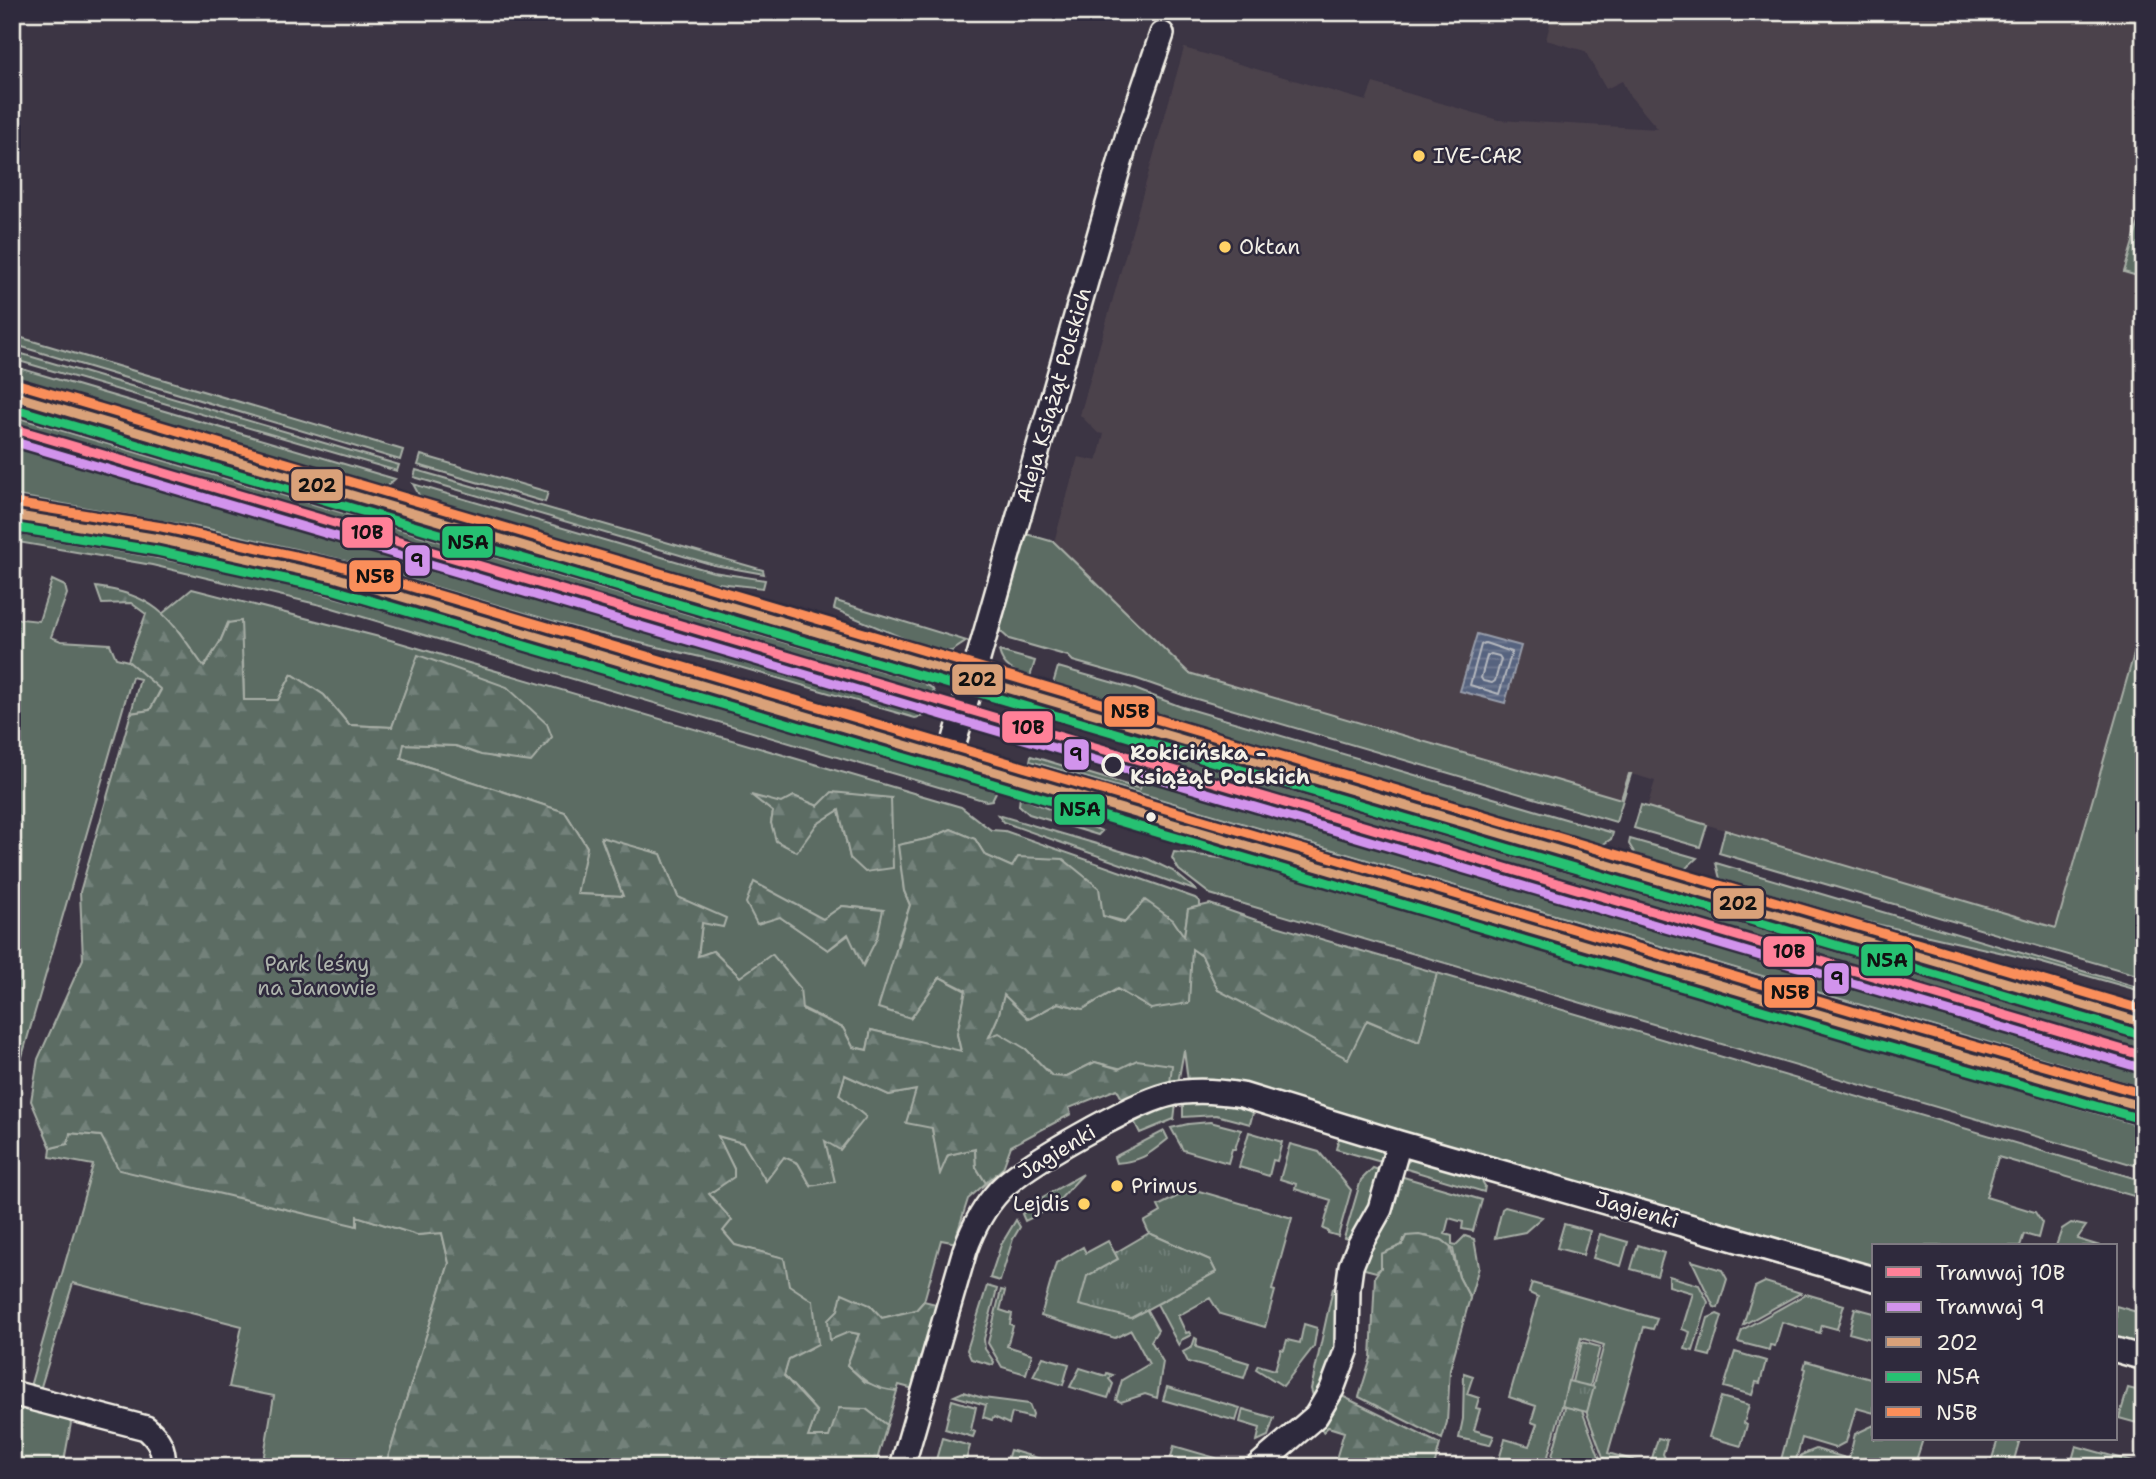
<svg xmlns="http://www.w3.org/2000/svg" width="2156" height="1479" viewBox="0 0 2156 1479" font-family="'Shantell Sans',sans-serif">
<defs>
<pattern id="forest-firs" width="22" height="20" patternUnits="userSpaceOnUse" patternTransform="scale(1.75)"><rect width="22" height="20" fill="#5b6c64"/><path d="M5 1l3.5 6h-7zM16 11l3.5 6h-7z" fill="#73817a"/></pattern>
<pattern id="park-tufts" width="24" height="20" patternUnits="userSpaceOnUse" patternTransform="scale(1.75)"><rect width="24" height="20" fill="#5b6c64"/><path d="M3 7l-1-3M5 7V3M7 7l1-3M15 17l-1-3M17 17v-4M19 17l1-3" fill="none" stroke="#73817a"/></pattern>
<pattern id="water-rules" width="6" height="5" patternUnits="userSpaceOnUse" patternTransform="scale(1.75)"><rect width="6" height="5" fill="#57637f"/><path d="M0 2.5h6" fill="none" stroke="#707a91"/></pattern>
</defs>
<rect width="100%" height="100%" fill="#3c3544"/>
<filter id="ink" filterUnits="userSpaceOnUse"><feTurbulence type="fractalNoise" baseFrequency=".0143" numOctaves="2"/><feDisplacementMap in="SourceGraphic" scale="14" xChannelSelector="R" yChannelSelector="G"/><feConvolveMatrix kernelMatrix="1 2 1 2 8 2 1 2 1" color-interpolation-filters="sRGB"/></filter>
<g filter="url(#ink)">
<path fill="#4c424c" d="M1553 12H2144V205L2124 272 2144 278V619L2056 928 1647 807 1655 781 1639 776 1629 774 1621 799 1189 673 1054 542 1078 457 1097 461 1101 446 1104 434 1098 433 1080 415 1184 48 1366 101 1373 83 1498 120 1658 129 1630 96 1622 81 1606 89 1585 51 1546 40Z"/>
<path fill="#5b6c64" stroke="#a8aea6" stroke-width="2" fill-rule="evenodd" d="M2144 205V278L2124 272Z
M12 335 403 450 400 460 12 344Z
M12 351 399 465 397 471 12 359Z
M12 366 395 479 386 487 12 378Z
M12 416 923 683 932 688 937 697 931 715 915 718 722 662 580 629 339 559 208 529 12 495V446L66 462 72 443 12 425Z
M421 455 548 492 545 502 418 465Z
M416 470 763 570 764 574 714 565 414 477Z
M413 484 713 572 765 580 763 588 709 582 420 497Z
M12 533 152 557 278 582 382 610 997 790 992 800 986 801 329 607 152 565 12 541Z
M1026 534 1054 542 1189 673 1621 799 1629 774H1631L1616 822 1183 695 1137 679 1073 661 1068 656 1009 639 999 630Z
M52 580 65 586 67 594 51 637 61 641 110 644 116 658 128 661 161 689 150 710 131 713 140 679 132 677 12 1091V618L39 621Z
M192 589 387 639 961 807 991 830 1005 831 1195 898 1200 902V906L1188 909 1184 936 1103 916 1012 867 985 855 975 839 951 829 931 838 899 845 904 891 910 905 897 943 911 1018 940 977 966 991 957 1034 961 1052 871 1030 867 1050 853 1047 843 1028 740 977 713 951 698 957 702 923 678 897 661 854 601 838 623 896 576 894 587 847 565 812 401 758 403 744 456 746 497 758 418 656 392 727 349 725 324 695 292 674 278 700H244L243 659 228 623 220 642 204 668 175 626 162 614ZM753 796 781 804 794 796 818 806 891 798 850 858 839 810 817 824 771 823 773 812ZM842 906 883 910 828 950 780 917 823 919Z
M836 601 967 641 952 651H941L905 639 834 609Z
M2144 619V977L1719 853 1725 830 2056 928Z
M999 651 1035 661 1030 677C1015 672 1003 668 999 651Z
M1058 667 1132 688 1179 706 1613 833 1611 839 1602 845 1053 684Z
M1040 727 1148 760 1152 750 2144 1042V1088L1030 761 1031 756 1140 789 1143 778 1034 747Z
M1020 797 1102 831 1098 835 1029 814 1019 805Z
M1641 805 1707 825 1700 847 1634 828Z
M998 815 1148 859 1173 871 1197 891 1003 822Z
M1630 839 1697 858 1685 869 1635 854 1629 844Z
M1174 852 1235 860 2144 1127V1168L1210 894 1179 870 1172 858Z
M1716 863 2144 989V992L2021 957 1863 921 1720 879Z
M1192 948 1202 956 1218 990 1366 1020 1419 1042 1437 973 2144 1181V1199L1998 1157 1986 1197 2035 1212 2042 1223 2038 1238 2024 1234 2020 1246H1874V1269L1240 1085 1188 1081 1184 1050 1178 1083 1095 1062 1065 1077 1052 1076 1026 1049 989 1037 998 1017 1004 994 1029 1019 1058 1003 1083 1009 1117 989 1151 1009Z
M845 1075 889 1095 916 1090 932 1128 940 1172 948 1155 975 1149 976 1167 986 1183 968 1199 957 1234V1243L941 1240 924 1301 916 1310 882 1318 870 1305 849 1332 859 1334 847 1365 865 1382 897 1391 887 1425 866 1409 829 1437H808L817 1412 784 1376C795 1340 791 1295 783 1258L734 1245 723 1231 709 1194 734 1176V1169L717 1136 743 1143 766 1181 784 1156 798 1163 811 1186Z
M1186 1101H1212L1254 1109 1250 1124 1216 1115 1183 1117V1105Z
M1176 1103 1174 1119 1140 1133 1133 1119Z
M1210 1122 1241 1130 1235 1149H1232L1228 1163 1183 1150 1171 1128 1188 1124Z
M1164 1131 1168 1139C1148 1155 1142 1161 1116 1163L1114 1157Z
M1249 1132 1282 1142 1277 1161 1273 1160 1269 1176 1239 1167Z
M70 1133 101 1136 357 1226V1216L417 1235 442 1233 449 1263 385 1467H262L274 1396 229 1387 242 1326 73 1283 39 1393 29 1390 93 1165 50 1157 51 1148 67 1144Z
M1340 1134 1379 1147 1383 1152 1385 1163 1336 1149Z
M1290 1144 1319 1152 1351 1190 1338 1236 1328 1233V1231L1323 1229 1331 1200 1295 1189 1296 1184 1280 1179Z
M1413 1158 1479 1176 1485 1186 1484 1192 1403 1168 1405 1164Z
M1373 1168 1382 1171 1372 1205 1352 1240 1344 1238 1361 1180Z
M1083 1174 1052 1208 1025 1221 1022 1214 1041 1198Z
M1400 1176 1482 1200 1473 1231 1462 1229 1463 1222 1449 1218 1445 1234 1452 1236V1244L1456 1245 1465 1236 1474 1239 1479 1267 1470 1298 1459 1277 1453 1249 1442 1240 1426 1236 1404 1239 1402 1245 1381 1262V1268L1376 1272 1361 1268Z
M1192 1189 1292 1218 1272 1290 1275 1291 1265 1327 1220 1314 1210 1298 1178 1316 1186 1333 1189 1332 1191 1335 1181 1340 1179 1346 1157 1304 1216 1272 1210 1260 1149 1233 1144 1222 1161 1212 1158 1206Z
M1505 1207 1542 1217 1525 1232 1495 1238 1502 1209Z
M1016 1220 1020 1227 1013 1239 1000 1281 990 1278 1001 1245Z
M2071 1223 2086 1226 2077 1239 2100 1246H2056L2062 1229Z
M1564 1224 1590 1231 1583 1255 1557 1248Z
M1600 1234 1628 1242 1621 1266 1593 1258Z
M1108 1241 1158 1330 1151 1341 1163 1362 1157 1398 1145 1394 1121 1402 1116 1400 1122 1380 1149 1364 1131 1330 1115 1338 1041 1316 1056 1263 1083 1247 1086 1253Z
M1638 1245 1664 1253 1657 1276 1631 1269Z
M1692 1261 1722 1270 1727 1279 1718 1308 1714 1307Z
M1669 1276 1699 1285 1708 1302 1693 1351 1685 1349 1690 1332 1682 1329 1693 1293 1669 1286Z
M1765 1282 1801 1293 1743 1325 1755 1287Z
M1532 1283 1657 1319 1653 1329 1644 1327 1608 1453 1650 1465 1658 1438 1667 1440 1663 1454 1669 1467H1620L1605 1462 1586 1411 1604 1345 1581 1338 1545 1467 1498 1463 1505 1439 1529 1446 1537 1424 1531 1422 1536 1406 1509 1397 1538 1297 1529 1293Z
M987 1286 997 1289 984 1339 985 1349 994 1362 993 1365 971 1359 967 1350Z
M1333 1288 1339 1290 1338 1350 1329 1380 1314 1399 1311 1389Z
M1001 1290 1005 1291 1000 1310 1012 1314 1010 1324 1013 1326 1007 1346 1032 1354 1026 1374 1002 1367 988 1343Z
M1806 1294 1844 1305 1837 1329 1822 1325 1820 1333 1782 1322 1775 1346 1770 1345 1769 1350 1738 1342 1742 1330Z
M2116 1306 2144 1314V1348L2116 1340Z
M1855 1308 1874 1313V1340L1849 1333Z
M1717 1314 1722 1316 1710 1356 1698 1353 1708 1318Z
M1304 1324 1317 1328 1314 1346 1283 1386 1256 1369 1258 1365 1275 1370 1281 1349 1284 1350 1287 1340 1300 1343Z
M1195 1338 1197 1339 1196 1347 1249 1363 1244 1378 1188 1362 1183 1352 1192 1347Z
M1582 1342 1600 1347 1589 1390 1571 1386Z
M1735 1352 1766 1361 1760 1383 1756 1382 1752 1395 1724 1387Z
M1043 1357 1069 1364 1063 1385 1033 1376Z
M1806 1361 1874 1380V1413L1856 1408 1846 1442 1835 1448 1802 1438 1794 1467H1779L1806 1369 1804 1368Z
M1080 1368 1106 1376 1107 1373 1113 1375 1109 1379 1113 1384 1108 1398 1070 1387Z
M1464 1373 1473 1376 1467 1394 1479 1398 1476 1408 1480 1409 1474 1430 1494 1436 1490 1445 1459 1438 1463 1419Z
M1167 1387 1240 1408 1236 1421 1163 1400Z
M2128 1388 2144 1392V1425L2119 1418Z
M963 1392 983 1398 1029 1404 1033 1414 1032 1418 1012 1413 1009 1424 994 1417 992 1420 983 1417 986 1405 954 1396Z
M1721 1397 1749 1405 1744 1423 1747 1425 1741 1446 1709 1437Z
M952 1400 976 1407 971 1430 975 1432 973 1437 945 1429Z
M12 1403 62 1415 71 1423 63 1467H12Z
M1566 1404 1581 1408 1603 1467H1549Z
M1243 1409 1274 1418 1268 1436 1257 1441 1260 1428 1240 1422Z
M1874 1425V1439H1923L1914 1467H1798L1801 1455 1816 1449 1849 1459 1855 1434Z
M942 1438 970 1446 964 1467H934Z
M1998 1439H2020L2012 1467 1990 1465Z
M1174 1446 1216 1458 1223 1467H1191V1463L1171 1457Z
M2076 1446 2144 1465V1467H2070Z
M1010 1450 1068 1467H1005Z"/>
<path fill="url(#forest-firs)" stroke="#a8aea6" stroke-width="2" d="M96 587C158 595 170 619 204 667L220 642 228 623 241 621 244 700H278L292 674 324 695 349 725 392 727 418 655 507 687 547 724 552 737 531 762 481 755 456 746 404 744 401 758 565 812 587 847 577 894 623 896 601 837 661 854 678 897 726 918 723 927 702 923 698 956 713 951 740 977 772 954 800 988 802 1009 843 1028 853 1047 867 1050 871 1030 961 1051 957 1034 966 990 940 977 911 1018 878 1008 910 905 904 891 898 845 931 838 951 829 975 839 985 855 1012 867 1018 857 1063 859 1099 888 1103 916 1124 923 1145 900 1173 920 1184 936 1188 909 1210 904 1256 920 1437 973 1419 1042 1367 1020 1348 1059 1218 990 1202 956 1192 949 1189 1003 1151 1009 1117 989 1083 1009 1058 1003 1029 1019 1004 995 998 1017 989 1037 999 1033 1026 1049 1052 1076 1065 1077 1095 1062 1119 1069 1137 1060 1172 1065 1170 1083 1136 1094 1124 1103 1117 1089 1069 1108 1071 1114 1011 1146 1003 1168 986 1183 976 1167 975 1149 948 1155 940 1174 932 1128 906 1123 916 1090 889 1095 845 1075 839 1095 866 1117 840 1150 825 1141 835 1182 811 1186 798 1163 784 1157 766 1181 743 1143 718 1136 734 1169V1177L709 1194 732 1220 723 1231 735 1245 784 1258 789 1285 813 1301 818 1344 789 1359 784 1376 817 1412 808 1437H829L839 1408 866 1409 887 1425 875 1467H385L449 1263 442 1233 417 1235 357 1216V1226L119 1170 101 1136 70 1133 68 1144 51 1148 31 1101 38 1059 83 959 80 892 131 713 150 710 161 690 128 661 146 614 131 603 102 604Z
M832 792 891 798 893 868 865 872 850 858 839 810 817 824 797 852 776 841 771 823 773 812 751 795 781 803 794 796 818 806Z
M754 882 823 919 842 906 883 910 877 938 863 966 848 934 828 950 780 917 757 924 746 903Z
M1419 1235 1442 1240 1450 1246 1459 1277 1470 1298 1450 1369 1447 1422 1442 1439 1359 1397 1371 1358 1375 1276 1381 1268V1254L1402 1245 1406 1236Z
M842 1293 870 1305 882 1318 916 1310 924 1301 936 1304 914 1389 899 1385 897 1391C873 1389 864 1381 847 1365L859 1334 849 1332 830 1340 828 1320 838 1310Z
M1342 1396 1440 1444 1434 1467H1326L1336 1459 1344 1432 1328 1427 1323 1432 1319 1425Z"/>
<path fill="url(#park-tufts)" stroke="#a8aea6" stroke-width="2" d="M1149 1233 1210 1260 1216 1272 1131 1318 1079 1305 1087 1276 1118 1259 1115 1253Z
M1568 1381 1594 1387 1587 1412 1562 1406Z"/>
<path fill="url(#water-rules)" stroke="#969ca9" stroke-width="2" d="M1477 634 1521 646 1505 703 1460 691Z"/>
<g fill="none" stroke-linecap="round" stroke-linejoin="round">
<path stroke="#b5b8be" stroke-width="2" d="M1485 643 1512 652 1499 694 1470 685 1481 645Z
M1491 654 1499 656 1501 659 1495 681 1492 683 1483 681 1481 678 1487 656Z"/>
<g stroke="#f4f1e8" stroke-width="28">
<path id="minor" d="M950 757 1129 131 1162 34
M2116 1350 2144 1358
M12 1393 146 1428C159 1439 165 1449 163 1467
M902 1467 965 1250C973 1228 984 1207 1000 1190 1024 1164 1132 1104 1167 1095 1191 1089 1217 1091 1242 1095L1399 1143 1874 1279
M1257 1467 1316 1416 1332 1389 1347 1349 1348 1288 1351 1266 1359 1246 1380 1209 1399 1143"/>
</g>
<g stroke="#f4f1e8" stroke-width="37">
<path id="secondary" d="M12 395 2144 1023
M12 515 159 539 334 577 1866 1028 2144 1107"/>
</g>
<use href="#minor" stroke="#2f2a3d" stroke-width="23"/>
<use href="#secondary" stroke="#2f2a3d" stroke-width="32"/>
<g stroke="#2f2a3d" stroke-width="14">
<path id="bus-1" d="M12 395 2144 1023
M12 515 159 539 334 577 1866 1028 2144 1107"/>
</g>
<g stroke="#2f2a3d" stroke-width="14">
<path id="bus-2" d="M12 408 2141 1035
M12 527 157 551 331 589 1863 1040 2141 1119"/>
</g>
<g stroke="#2f2a3d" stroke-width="14">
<path id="bus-3" d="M15 383 2144 1010
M14 503 162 527 337 565 1869 1016 2144 1094"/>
</g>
<use href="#bus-1" stroke="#d9a179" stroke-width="9"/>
<use href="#bus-2" stroke="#26c172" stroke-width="9"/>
<use href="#bus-3" stroke="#fa8e5a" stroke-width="9"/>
<g stroke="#2f2a3d" stroke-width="14">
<path id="tram-1" d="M12 428 2144 1056"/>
</g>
<g stroke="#2f2a3d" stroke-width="14">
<path id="tram-2" d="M12 441 2141 1068"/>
</g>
<use href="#tram-1" stroke="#ff8098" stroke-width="9"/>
<use href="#tram-2" stroke="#d193ec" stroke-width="9"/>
</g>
</g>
<g fill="#ffd166" stroke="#2f2a3d" stroke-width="2.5">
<circle cx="1419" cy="156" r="7"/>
<circle cx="1225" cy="247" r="7"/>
<circle cx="1117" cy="1186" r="7"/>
<circle cx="1084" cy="1204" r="7"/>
</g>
<circle fill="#2f2a3d" stroke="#f4f1e8" stroke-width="3.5" cx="1113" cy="765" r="10"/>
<circle fill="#f4f1e8" stroke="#2f2a3d" stroke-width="2.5" cx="1151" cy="817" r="6"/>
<g text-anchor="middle" stroke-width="5" stroke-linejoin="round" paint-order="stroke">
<g font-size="21" fill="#f4f1e8" stroke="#2f2a3d" text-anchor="start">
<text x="1433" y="163">IVE-CAR</text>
<text x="1239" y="254">Oktan</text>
<text x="1131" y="1193">Primus</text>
<text x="1070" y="1211" text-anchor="end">Lejdis</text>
</g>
<g font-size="21" fill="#f4f1e8" stroke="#2f2a3d">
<text transform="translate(1054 395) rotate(-74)" y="7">Aleja Książąt Polskich</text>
<text transform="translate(1057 1152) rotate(-31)" y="7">Jagienki</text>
<text transform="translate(1637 1210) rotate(16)" y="7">Jagienki</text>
</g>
<g font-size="21" font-weight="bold" fill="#f4f1e8" stroke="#2f2a3d" text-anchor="start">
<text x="1130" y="760">Rokicińska -<tspan x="1130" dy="24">Książąt Polskich</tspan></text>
</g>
<g font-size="21" fill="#afb5ad" stroke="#2f2a3d">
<text x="317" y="971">Park leśny<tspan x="317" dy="24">na Janowie</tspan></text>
</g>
</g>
<g stroke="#2f2a3d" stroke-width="2.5">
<rect x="290" y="468" width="54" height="34" rx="7" fill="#d9a179"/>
<rect x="341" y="516" width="53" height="33" rx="7" fill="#ff8098"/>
<rect x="441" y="525" width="53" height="34" rx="7" fill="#26c172"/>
<rect x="404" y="544" width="27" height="33" rx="7" fill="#d193ec"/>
<rect x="348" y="559" width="54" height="34" rx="7" fill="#fa8e5a"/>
<rect x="951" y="663" width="53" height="33" rx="7" fill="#d9a179"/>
<rect x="1103" y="695" width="53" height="33" rx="7" fill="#fa8e5a"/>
<rect x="1001" y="710" width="53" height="34" rx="7" fill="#ff8098"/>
<rect x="1063" y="738" width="27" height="33" rx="7" fill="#d193ec"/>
<rect x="1053" y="793" width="53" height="33" rx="7" fill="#26c172"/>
<rect x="1712" y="887" width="53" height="33" rx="7" fill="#d9a179"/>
<rect x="1762" y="935" width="53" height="33" rx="7" fill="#ff8098"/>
<rect x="1860" y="943" width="54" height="34" rx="7" fill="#26c172"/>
<rect x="1823" y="962" width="27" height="33" rx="7" fill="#d193ec"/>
<rect x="1763" y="976" width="53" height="33" rx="7" fill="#fa8e5a"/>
</g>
<g font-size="19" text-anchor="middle" font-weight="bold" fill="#111">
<text x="317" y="492">202</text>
<text x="367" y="539">10B</text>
<text x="468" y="549">N5A</text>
<text x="417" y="567">9</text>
<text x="375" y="583">N5B</text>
<text x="977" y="686">202</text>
<text x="1130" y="718">N5B</text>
<text x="1028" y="734">10B</text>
<text x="1076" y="761">9</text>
<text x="1080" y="816">N5A</text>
<text x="1738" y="910">202</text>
<text x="1789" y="958">10B</text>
<text x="1887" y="967">N5A</text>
<text x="1837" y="985">9</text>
<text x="1790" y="999">N5B</text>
</g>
<rect width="2156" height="1479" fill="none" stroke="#2f2a3d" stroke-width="42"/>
<rect x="21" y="21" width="2114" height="1437" fill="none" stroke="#f4f1e8" stroke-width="2.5" filter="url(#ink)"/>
<rect x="1872" y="1244" width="245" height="196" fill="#2f2a3d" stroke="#7e7a81" stroke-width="2"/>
<rect x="1886" y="1267" width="35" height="10" fill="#ff8098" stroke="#7e7a81" stroke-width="2"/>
<text x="1936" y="1280" font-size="21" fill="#f4f1e8">Tramwaj 10B</text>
<rect x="1886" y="1302" width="35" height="10" fill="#d193ec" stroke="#7e7a81" stroke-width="2"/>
<text x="1936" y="1314" font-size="21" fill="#f4f1e8">Tramwaj 9</text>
<rect x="1886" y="1337" width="35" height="10" fill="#d9a179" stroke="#7e7a81" stroke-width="2"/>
<text x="1936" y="1350" font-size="21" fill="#f4f1e8">202</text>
<rect x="1886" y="1372" width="35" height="10" fill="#26c172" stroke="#7e7a81" stroke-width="2"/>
<text x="1936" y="1384" font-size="21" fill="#f4f1e8">N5A</text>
<rect x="1886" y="1407" width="35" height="10" fill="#fa8e5a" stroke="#7e7a81" stroke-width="2"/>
<text x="1936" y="1420" font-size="21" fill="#f4f1e8">N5B</text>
</svg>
